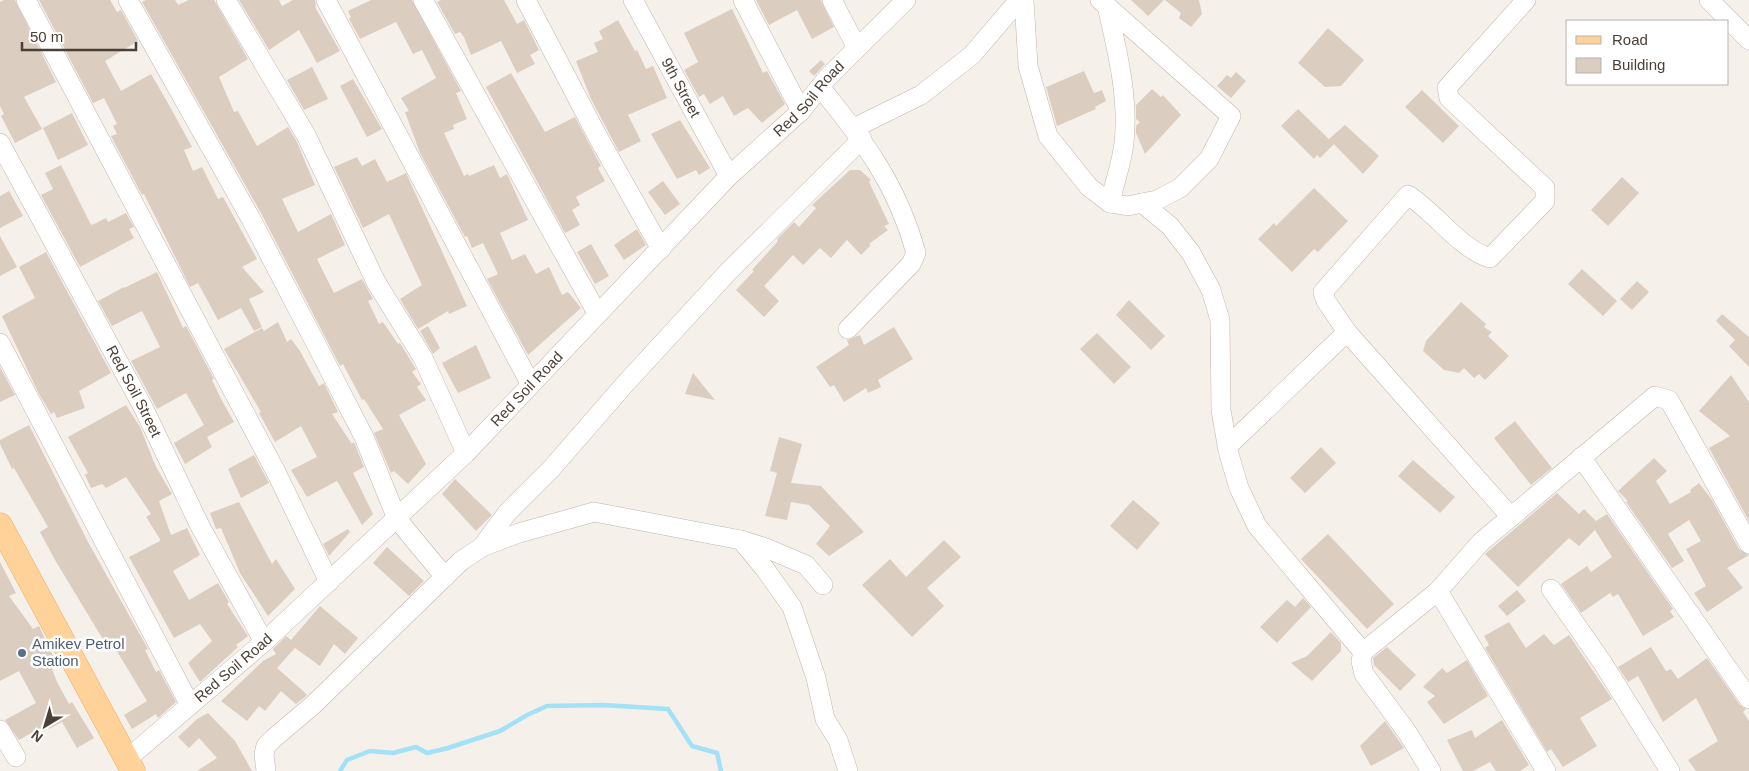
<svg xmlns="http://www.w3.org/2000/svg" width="1749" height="771" viewBox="0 0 1749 771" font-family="Arial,sans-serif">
<rect width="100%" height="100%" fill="#f6f0ea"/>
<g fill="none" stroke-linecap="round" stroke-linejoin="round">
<path stroke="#a3e1f6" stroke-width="4.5" d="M340 771 347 760 370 751 393 753 416 747 427 753 448 748 500 731 527 715 547 706 603 705 668 709 692 746 717 753 721 771"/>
</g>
<path fill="#dccdc1" d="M4 0H15L56 82 24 97 42 129 15 143 1 116 4 114 0 106V2Z
M39 0H110L117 12 121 10 138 41 105 61 121 91 151 74 169 105 192 147 184 150 193 171 202 167 218 199 223 197 257 259 242 267 264 292 249 299 262 327 254 331 241 308 218 320 198 283 190 287 144 194 142 195 113 140 111 136 117 134 113 126 117 124 104 98 93 103Z
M146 0H175L178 5 189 0H214L248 59 219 77 234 112 238 111 257 146 288 127 296 140 315 185 282 199 298 232 331 214 345 245 317 259 334 293 362 279 373 299 368 301 379 324 383 322 398 344 400 343 416 369 412 372 421 384 417 387 426 400 399 415 426 464 408 484 394 471 391 473 374 433 383 429 364 399 362 400 343 364 340 366 261 213 142 2Z
M239 0H279L282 6 293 0H315L316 9 340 51 317 63 299 30 269 50Z
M371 0H412L461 91 456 93 467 119 453 125 454 129 444 133 464 176 468 174 469 176 494 165 500 178 507 174 528 220 500 233 512 260 525 254 536 274 549 267 562 295 568 292 581 308 528 355 487 279 498 274 483 243 472 248 467 236 465 237 420 153 405 112 409 111 401 98 436 78 422 50 413 54 396 22 360 39 349 19 351 17 348 11Z
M441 0H504L517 24 524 20 539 50 530 55 535 64 517 73 501 41 471 55 464 37 460 32 455 34 437 2Z
M756 0H821L834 27 812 39 797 10 769 25Z
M1131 0H1164L1148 16Z
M1165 0H1199L1202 14 1191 27 1179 18 1181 13Z
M732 9 763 73 767 71 785 104 762 123 748 108 734 116 723 96 710 104 704 94 699 97 684 70 698 62 684 33Z
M618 20 635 51 637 50 646 69 653 66 667 98 628 115 641 141 619 152 591 99 576 61 598 52 594 43 603 39 599 31Z
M1328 28 1364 60 1341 86 1325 87 1298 63Z
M821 60 825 64 814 76 809 71Z
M312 67 328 99 304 110 287 80Z
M1084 71 1094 93 1102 90 1106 101 1095 107 1096 109 1057 126 1046 87Z
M1236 72 1246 81 1231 98 1217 86 1227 75 1231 78Z
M511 73 545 132 575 117 601 166 598 168 605 181 576 197 580 205 572 210 580 225 565 233 486 87Z
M353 79 382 129 367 137 340 86Z
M1152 89 1161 97 1163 95 1181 115 1145 154 1136 133V126L1140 122 1136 119V105Z
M1422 90 1459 126 1443 143 1405 107Z
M1298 109 1334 144 1320 158 1317 155 1314 159 1281 126Z
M72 113 88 145 58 160 43 128Z
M680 120 710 168 699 175 696 170 677 179 651 134Z
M1345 125 1379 156 1363 174 1329 139Z
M357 157 362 166 375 159 387 182 406 173 467 306 449 314 448 311 418 329 400 299 422 285 389 214 363 228 334 167Z
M61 165 90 223 92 225 106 218 108 222 126 213 134 227 129 229 134 238 80 267 41 195 53 189 45 173Z
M850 170H860L871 180 869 182 889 224 884 226 888 230 869 244 871 245 861 255 847 240 831 258 820 248 803 265 793 255 764 286 779 301 764 317 736 290 754 271 752 270 778 241 777 239 794 222 799 227 816 208 812 205Z
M1622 177 1639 193 1608 226 1591 210Z
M663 181 680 204 665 215 648 192Z
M1314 188 1348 221 1318 252 1314 249 1292 272 1258 239 1274 223 1276 226Z
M9 191 23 216 0 228V196Z
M637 229 646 245 624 260 614 245Z
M0 236 17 267 0 276Z
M591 244 609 276 595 284 577 252Z
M46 252 111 373 79 391 85 408 57 418 54 412 51 414 39 394 2 316 35 298 19 267Z
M1582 269 1617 301 1603 316 1568 284Z
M157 272 183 328 186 326 214 379 212 380 221 399 234 422 207 437 212 447 185 464 174 443 204 425 186 393 157 409 131 361 160 347 142 311 112 326 98 301 124 287V288Z
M1637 281 1649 292 1632 310 1620 299Z
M1129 300 1165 336 1151 350 1116 315Z
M1461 302 1486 324 1484 327 1492 332 1488 336 1509 356 1485 380 1479 374 1474 378 1464 368 1459 373 1444 370 1423 351 1426 341Z
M1722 314 1749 337V367L1729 346 1735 340 1716 321Z
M278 322 287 342 291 339 300 351 319 386 324 383 338 412 332 414 352 444 354 442 364 467 353 473 373 514 362 525 337 481 307 497 291 470 317 457 301 426 275 442 259 413 261 412 224 349 262 328 264 331Z
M428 326 440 348 433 354 420 331Z
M894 327 913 359 878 380 881 387 868 393 866 388 844 402 834 385 830 387 816 367 849 345 847 340 860 335 864 345Z
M1097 333 1131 367 1114 384 1080 349Z
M476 345 491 378 458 393 442 363Z
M0 367 15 395 0 402Z
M693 373 715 400 685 394Z
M1731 375 1749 402V521L1709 448 1730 436 1699 411Z
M126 405 140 427 156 467 172 494 159 501 171 535 187 528 200 555 173 571 189 600 218 583 229 602 227 604 248 636 236 645 238 647 200 682 188 663 212 641 200 624 174 638 129 557 160 541V539L146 517 151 514 126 477 106 488 102 484 91 488 85 475 88 473 68 437Z
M1515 421 1552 468 1531 485 1494 438Z
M29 425 88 542 148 649 145 650 156 672 159 670 176 702 158 718 156 714 132 729 124 715 147 701 115 648 110 651 55 560 40 532 48 527 14 468 12 469 0 444V440Z
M779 437 802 444 791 483 821 486 864 532 829 556 816 544 830 526 809 505 791 502 787 520 765 516 777 473 770 471Z
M1321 447 1336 463 1305 493 1290 478Z
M254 455 269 483 241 498 228 469Z
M1654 458 1667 471 1656 481 1670 504 1691 492 1690 490 1699 483 1712 500 1739 549 1749 555 1727 568 1743 588 1707 612 1694 593 1706 586 1686 549 1701 541 1689 520 1668 534 1684 561 1672 568 1626 502 1628 501 1618 491Z
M1413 460 1455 497 1440 513 1398 476Z
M455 479 492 515 476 531 442 494Z
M1557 493 1579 514 1584 509 1596 521 1607 514 1673 609 1670 611 1674 617 1643 636 1618 594 1613 597 1610 593 1581 613 1561 584 1587 566 1591 572 1612 557 1595 530 1579 546 1569 538 1518 587 1485 554Z
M1133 500 1160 523 1137 550 1110 526Z
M239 502 272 564 276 559 295 589 268 616 240 573 221 528 216 529 210 513Z
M348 529 350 532 329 556 323 544Z
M1328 534 1394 604 1367 629 1301 559Z
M944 540 961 557 927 588 944 606 912 637 862 585 890 559 906 577Z
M387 547 424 581 409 596 373 563Z
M0 562 16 593 9 596 33 629 39 626 58 666 52 669 57 682 69 704 72 702 94 738 77 748 62 722 49 729 47 724 19 740 5 720 36 703 19 671 0 681Z
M1517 590 1526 601 1507 616 1498 606Z
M1303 598 1311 607 1277 643 1260 627 1287 600 1295 607Z
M320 606 358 638 345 654 334 644 320 666 295 648 277 668 302 690 307 695 305 697 296 704 281 691 265 711 259 706 247 721 221 701 263 661 276 654 273 649 286 636 291 640Z
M1509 622 1526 648 1544 634 1554 645 1569 635 1612 699 1580 718 1597 746 1563 767 1551 749 1547 752 1485 648 1489 645 1484 636Z
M1331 632 1341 643V651L1312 681 1291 663 1307 656Z
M1387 647 1416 675 1400 691 1374 665 1373 658Z
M1651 647 1666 671 1671 669 1678 679 1707 658 1740 705 1746 709 1743 712 1749 721V771H1696L1688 760 1718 741 1696 698 1663 722 1638 676 1628 682 1618 667Z
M1467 660 1488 696 1444 724 1427 702 1435 696 1423 687 1442 668 1447 673Z
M208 713 235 741 252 771H197L217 758 199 738 189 748 178 737 197 719Z
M1502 720 1529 765 1520 771H1496L1490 762 1473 771H1463L1447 740 1472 730 1475 738Z
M1385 721 1404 748 1371 766 1360 746Z"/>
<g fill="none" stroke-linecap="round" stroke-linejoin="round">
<g stroke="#c2b7ac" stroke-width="20">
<g id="minor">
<path d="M26 0 277 474 329 582"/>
<path d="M128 0 251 219 315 342 364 437 397 519 445 577"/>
<path d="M226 0 306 135 376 282 423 358 466 453"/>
<path d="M326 0 530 383"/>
<path d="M423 0 597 313"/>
<path d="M526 0 599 139 661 249"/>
<path id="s1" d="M633 0 729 176"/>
<path d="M743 0 801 111"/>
<path d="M832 0 857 48"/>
<path d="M1024 0 1028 66 1048 136 1089 187 1110 203"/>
<path d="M1100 0 1231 116 1209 159 1180 188 1157 200 1142 203 1128 206 1110 203C1114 183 1122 163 1124 143 1129 97 1117 50 1107 6"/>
<path d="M1709 0 1749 40"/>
<path d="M820 87C864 141 897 184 916 253L911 264 848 329"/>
<path d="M854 128 921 95 972 55 1019 0"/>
<path id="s2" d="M0 143 144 409 200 526 264 642"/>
<path d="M1142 203 1170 226 1191 253 1211 290 1220 320 1221 410 1228 451 1239 488 1257 526 1363 652"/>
<path d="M1347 332 1326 301 1323 292 1408 195C1436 213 1460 249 1490 258L1545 201V188L1449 98 1447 88 1526 0"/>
<path d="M0 343 190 705"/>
<path d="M1228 446 1347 332 1511 517"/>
<path d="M1581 457 1749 699"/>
<path d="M741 540 765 569 792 607 816 678 825 719 838 740 848 771"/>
<path d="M482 547 507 513 551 469 625 384 728 272 862 139"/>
<path d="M1551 589 1602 662 1670 771"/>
<path d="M1438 591 1546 771"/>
<path d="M0 730 16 757"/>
<path id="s3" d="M127 759 264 642 466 453 729 176 801 111 827 78 906 0"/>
<path d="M266 771 264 754 266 746 274 738 313 705 461 561 482 547 519 533 594 512 741 540 766 548 806 565 823 585"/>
<path d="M1431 771 1407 732 1364 674 1361 661 1363 652 1438 591 1481 542 1655 396 1669 400 1749 544"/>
</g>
</g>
<g stroke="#edac61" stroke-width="25">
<path id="major" d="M0 525 133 771"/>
</g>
<use href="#minor" stroke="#fff" stroke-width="19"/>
<use href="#major" stroke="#ffd29a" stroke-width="24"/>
</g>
<circle fill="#5c6f8a" stroke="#fff" stroke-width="2" cx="22" cy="653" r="5"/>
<g text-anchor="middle" stroke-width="5" stroke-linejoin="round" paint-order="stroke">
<g font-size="15" fill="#4b4037" stroke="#fff">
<text dy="5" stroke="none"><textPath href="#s1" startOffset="100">9th Street</textPath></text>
<text dy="5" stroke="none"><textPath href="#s3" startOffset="950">Red Soil Road</textPath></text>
<text dy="5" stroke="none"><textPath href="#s3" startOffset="545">Red Soil Road</textPath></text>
<text dy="5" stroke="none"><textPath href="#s2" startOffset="282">Red Soil Street</textPath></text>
<text dy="5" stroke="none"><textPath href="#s3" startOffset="140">Red Soil Road</textPath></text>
</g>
<g font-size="15" fill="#4e5e75" stroke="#fff" text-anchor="start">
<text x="32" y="649">Amikev Petrol<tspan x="32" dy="17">Station</tspan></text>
</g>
</g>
<rect x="1566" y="20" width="162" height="65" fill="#ffffff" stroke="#b7b3af"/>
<rect x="1576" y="36" width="25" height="8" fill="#ffd29a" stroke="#b7b3af"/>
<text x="1612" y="45" font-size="15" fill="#4b4037">Road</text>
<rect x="1576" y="58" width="25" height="15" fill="#dccdc1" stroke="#b7b3af"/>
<text x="1612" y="70" font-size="15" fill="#4b4037">Building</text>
<g transform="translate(45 726) rotate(218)" stroke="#ffffff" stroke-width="4" paint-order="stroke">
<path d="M0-4L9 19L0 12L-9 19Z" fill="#4b4037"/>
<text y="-8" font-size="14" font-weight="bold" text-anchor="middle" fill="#4b4037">N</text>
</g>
<path d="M22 42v8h114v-8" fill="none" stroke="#4b4037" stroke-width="2.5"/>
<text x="30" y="42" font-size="15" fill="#4b4037" stroke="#ffffff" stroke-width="4" paint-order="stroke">50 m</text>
</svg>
